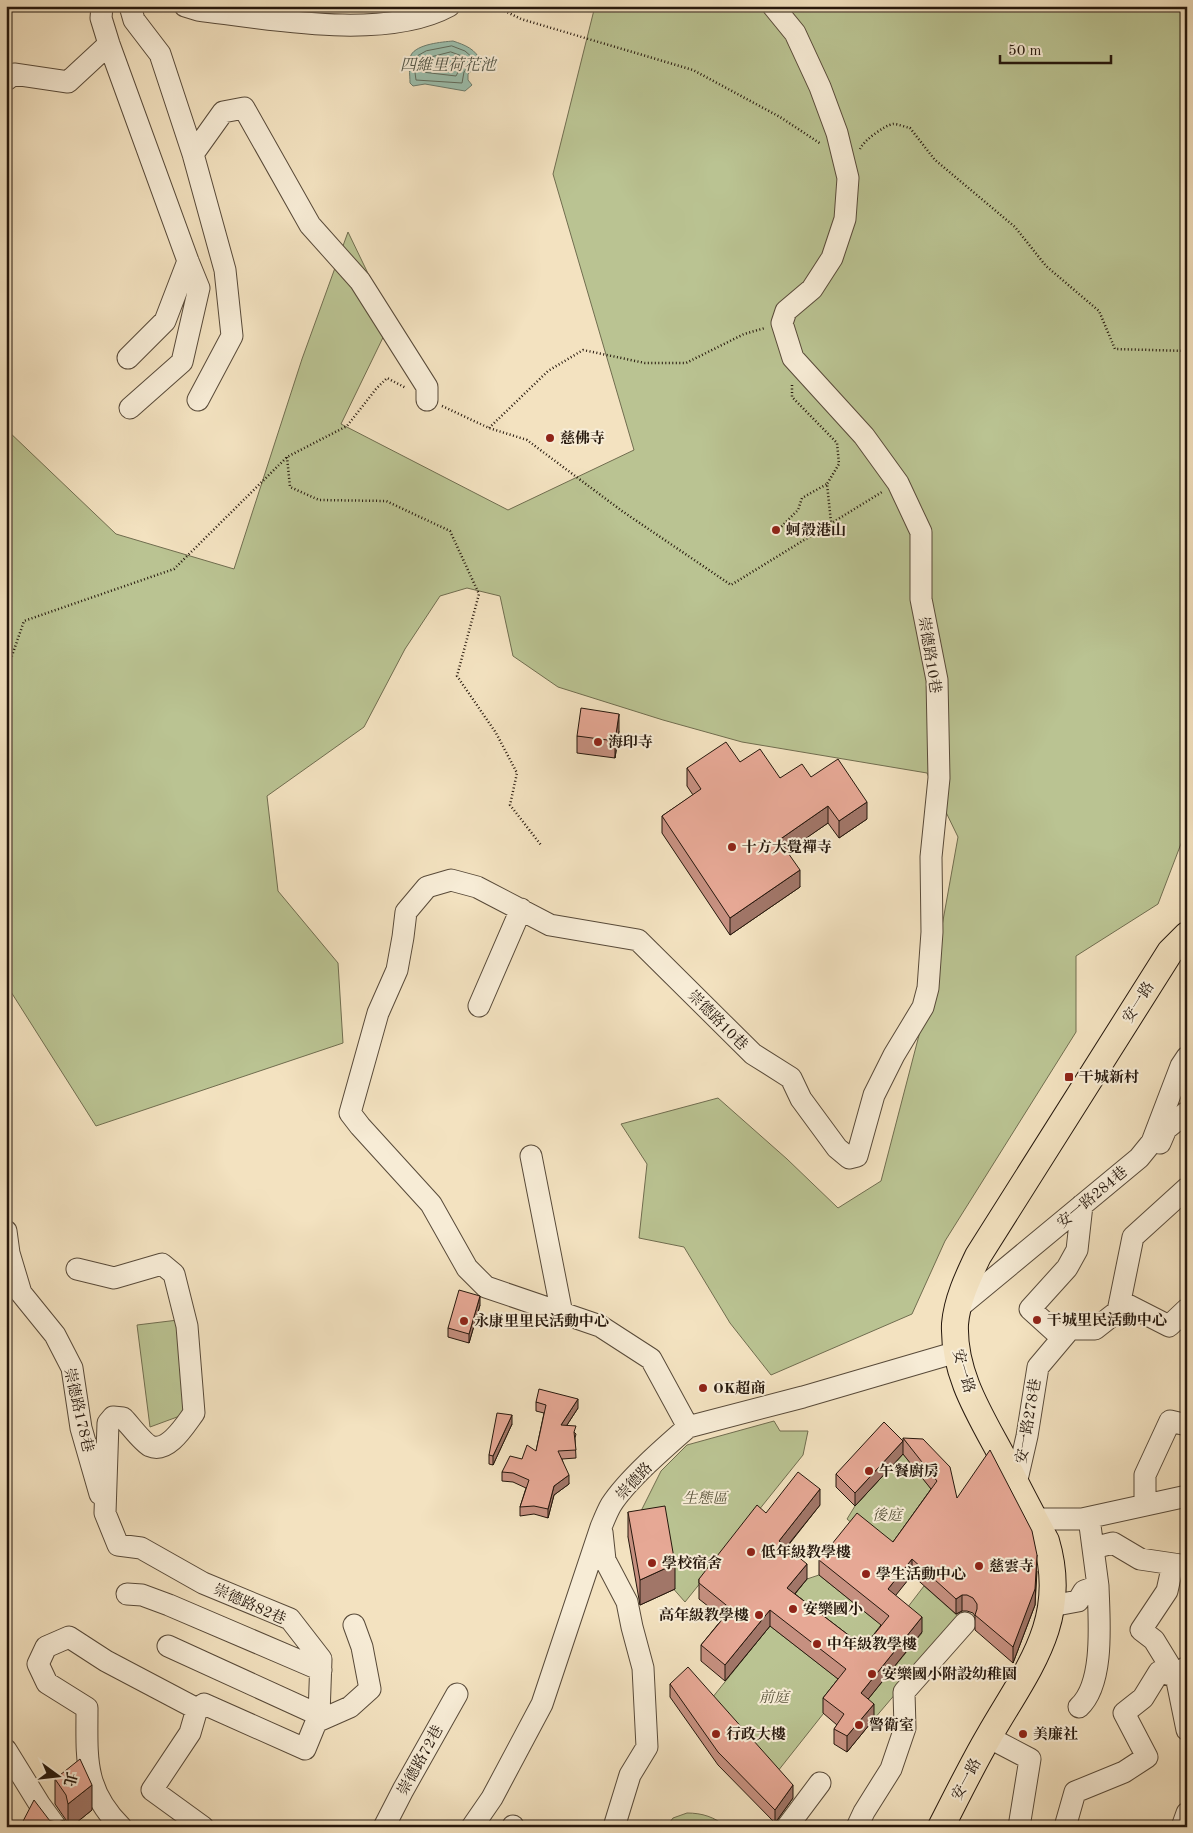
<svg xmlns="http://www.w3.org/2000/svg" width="1193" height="1833" viewBox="0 0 1193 1833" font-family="'Old Standard TT','Noto Serif TC',serif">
<rect width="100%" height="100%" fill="#f3e2c0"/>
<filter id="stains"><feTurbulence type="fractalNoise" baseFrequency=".004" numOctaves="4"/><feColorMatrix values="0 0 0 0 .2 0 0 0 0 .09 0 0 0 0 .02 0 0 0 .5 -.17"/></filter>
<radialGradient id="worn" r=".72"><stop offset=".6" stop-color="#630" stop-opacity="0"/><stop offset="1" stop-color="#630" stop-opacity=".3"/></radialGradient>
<path fill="#bac392" stroke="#706d4f" d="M595 6H728L736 8 737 6H1187V828L1158 904 1076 956V1032L945 1241 912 1314 771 1375 730 1323 684 1247 639 1238 647 1164 621 1124 718 1098 787 1159 838 1208 881 1181 930 993 958 837 927 773 742 742 663 720 558 687 513 656 500 596 467 588 440 596 405 649 364 727 267 796 278 891 338 963 343 1043 96 1126 6 984V429L116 534 234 569 302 359 348 232 391 321 341 424 508 510 634 450 553 174Z
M178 1320 188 1413 150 1427 137 1325Z
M774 1421 780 1431H808L803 1455 685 1602 628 1537 661 1471 687 1445Z
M903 1454 937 1496 915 1577 847 1519 855 1506Z
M819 1575 875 1620 892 1628 864 1663 787 1603 807 1579Z
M924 1586 960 1618 874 1719 861 1708 922 1633 901 1616Z
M770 1626 846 1685 774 1776 708 1703Z
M687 1813C702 1813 715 1817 726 1827H666L673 1818Z"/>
<path fill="#9cbfad" stroke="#6c7c6d" d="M453 41C465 45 476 49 481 62L468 74V80L472 85 465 91 425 84 413 86 410 83C410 74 408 64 411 55 417 44 442 42 453 41Z"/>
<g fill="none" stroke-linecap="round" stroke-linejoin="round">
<path stroke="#606b5c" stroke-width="1" d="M452 46 465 51 474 59 464 72 462 83 416 80 414 65 417 56 426 51Z
M451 52 462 56 465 59 456 76 422 72 421 64 424 59Z"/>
<g stroke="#584a39" stroke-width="23">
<path id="minor" d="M102 6 101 18 109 44 188 261 199 288 182 362 130 408
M130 6 134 20 160 54 193 154 225 270 232 336 198 400
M185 6 198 10C269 19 385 41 449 6
M6 80 14 74 68 82 109 44
M193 154 223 112 244 108 310 225 360 281 427 387V400
M128 358 165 321 188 261
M479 1006 521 909
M1160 1143 1166 1129 1187 1112
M531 1156 562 1314
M6 1231 9 1253 21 1293 55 1335 72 1368 81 1428 100 1494
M77 1269 114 1278 162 1264 174 1274 187 1326 194 1413C185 1425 168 1454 150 1446 142 1442 130 1425 123 1418L113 1417 108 1423 105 1513 118 1545 141 1548 203 1583 290 1619 321 1659 319 1715 305 1749 204 1704 197 1709 106 1661 69 1637 46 1647 38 1664 47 1683 87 1708C87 1757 83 1789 121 1827
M1120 1301 1169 1326 1187 1309
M958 1308 1139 1158 1152 1142 1181 1066 1187 1057
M1062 1338 1030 1309 1067 1268 1077 1250 1082 1205
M688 1427 651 1359 600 1326 486 1287 467 1268 431 1204 360 1126 350 1113 378 1013 397 970 403 937 406 912 427 887 451 880 477 887 550 925 638 940 753 1054 791 1078 801 1099 837 1148 849 1158 857 1156 874 1095 894 1055 923 1007 928 988 932 932 931 857 939 778 937 680 921 599V532L898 483 864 436 793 358 782 323 786 311 812 289 832 258 845 219 848 178 837 133 820 87 795 33 773 6
M1016 1484 1027 1436 1038 1367 1070 1329H1095L1118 1311 1133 1237 1187 1188
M1145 1505V1475L1170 1421 1187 1425
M1034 1519H1082L1187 1496
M602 1532 605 1560 627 1602 632 1627 643 1668 647 1747 630 1775 614 1827
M1093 1548 1113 1543 1140 1559 1187 1566
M1173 1564 1167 1591 1141 1630 1154 1640 1176 1676 1187 1730
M127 1594 142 1595 169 1605 321 1670
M1051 1606 1078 1601 1084 1591 1098 1586 1089 1518
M168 1646 319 1715
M1079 1707C1105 1683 1099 1619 1098 1586
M197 1709 190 1733 152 1790 203 1827
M316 1722 350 1707 370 1689 362 1647 354 1625
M988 1737 1030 1759 1019 1827
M6 1750 40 1805 56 1827
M384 1827 403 1790 457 1694
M472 1827 492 1798 542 1704 601 1527C604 1520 607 1512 611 1505 627 1480 665 1447 688 1427L803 1397 957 1352
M513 1827V1826
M787 1827 820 1783
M857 1827 864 1812 891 1769 905 1728 904 1692 965 1623
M1065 1827 1075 1792 1124 1772 1147 1757 1124 1713 1143 1698 1159 1672 1176 1676 1187 1667
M1182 1827 1187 1813"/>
</g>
<g stroke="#25170c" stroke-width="28">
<path id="major" d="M941 1827C957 1796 972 1765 989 1736 1026 1671 1070 1621 1046 1541 1031 1513 1016 1485 1002 1456 980 1415 953 1373 955 1324 957 1300 968 1277 978 1256L1170 952 1187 935"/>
</g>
<path stroke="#25170c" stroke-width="2.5" stroke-dasharray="1 2.5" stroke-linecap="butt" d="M495 6 521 19 693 70 780 117 821 144
M860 149C863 141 885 125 893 124 898 124 905 127 910 128L935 160 1015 227 1046 266 1099 311 1115 349 1187 351
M792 385V397L837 443 839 464 827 484 831 522
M442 406 489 428 527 440 622 511 731 585 882 492
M489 428 548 371 583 350 645 363H686L744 334 765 328
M287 457 290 487 319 500 386 501 450 531 479 594 457 676 496 733 517 773 510 805 541 845
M774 534 798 510 802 498 827 484
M6 673 24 621 174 569 287 457 347 426 376 389 387 378 406 388"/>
<use href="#minor" stroke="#f7ecd6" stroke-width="21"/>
<use href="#major" stroke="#f3e2c0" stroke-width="26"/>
</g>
<path fill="#c69080" stroke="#25170c" d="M619 731 615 758 577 753V736Z
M740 762 780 778 811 777 867 819 839 838 828 823 787 851 800 887 730 935 662 833V816L693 795 687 786V768Z
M480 1305 469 1343 448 1337V1328Z
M536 1402 578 1408 567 1425 576 1434 575 1438 576 1458 562 1459 569 1484 554 1495 548 1518 534 1514 520 1516V1507L526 1488 513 1482 502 1481V1472L536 1451 544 1413 536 1411Z
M512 1424 493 1465 489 1464V1455Z
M903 1438 957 1498 1037 1571 1035 1605 1013 1663 975 1630V1616L973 1613 967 1611H962L956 1614 912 1575 895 1595 922 1632 868 1699 874 1719 847 1752 834 1744V1729L837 1725 823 1713V1698L838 1679 770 1626 725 1681 701 1661V1645L723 1618 699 1599V1579L766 1513 820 1505 787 1547 807 1579 795 1594 864 1647 881 1625 819 1575V1560L893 1542 931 1489 903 1454 855 1506 836 1487V1474L903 1441Z
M628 1512 675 1589 640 1605 628 1537Z
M670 1684 793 1798 775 1823 718 1765 670 1697Z
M55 1779 92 1810 71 1827 50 1821 67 1823 66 1820 55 1804Z"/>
<path fill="#a17668" stroke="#25170c" d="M619 714V731L615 758V741Z
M867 802V819L839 838V821Z
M828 806V823L779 857V840Z
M800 870V887L730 935V918Z
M480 1296V1305L469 1343V1334Z
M578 1399V1408L561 1434V1425Z
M512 1415V1424L493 1465V1456Z
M903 1441V1454L855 1506V1493Z
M569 1475V1484L554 1495 548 1518V1509L554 1486Z
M820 1489V1505L779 1556V1541Z
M1037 1555 1035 1605 1013 1663V1647Z
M912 1559V1575L888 1605V1589Z
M675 1564V1589L640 1605V1580Z
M807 1564V1579L787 1603V1588Z
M962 1595V1611L956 1614V1599Z
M770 1610V1626L725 1681V1665Z
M922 1617V1632L861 1708V1693Z
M874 1704V1719L847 1752V1736Z
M92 1785V1810L71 1827H68V1804Z
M793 1785V1798L775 1823V1810Z"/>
<path fill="#e6a895" stroke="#25170c" d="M581 708 619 714 615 741 577 736Z
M726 742 740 762 760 749 780 778 802 764 811 777 838 759 867 802 839 821 828 806 779 840 800 870 730 918 662 816 701 789 687 768Z
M459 1290 480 1296 469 1334 448 1328Z
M539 1389 578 1399 561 1425 576 1426 574 1432 576 1450 558 1451 569 1475 554 1486 548 1509 534 1506 520 1507 529 1480 513 1473 502 1472 510 1456 522 1459 527 1445 536 1451 546 1405 536 1402Z
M497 1413 512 1415 493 1456 489 1455Z
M884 1422 903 1441 855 1493 836 1474Z
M903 1438 923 1439 950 1467 957 1498 990 1450 1032 1531 1037 1555 1035 1589 1013 1647 975 1615 977 1609V1604L973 1598 967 1595H962L956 1599 912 1559 888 1589 922 1617 861 1693 874 1704 847 1736 834 1729 844 1714 823 1698 846 1669 770 1610 725 1665 701 1645 731 1609 699 1583V1579L757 1505 766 1513 798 1472 820 1489 779 1541 807 1564 787 1588 864 1647 889 1616 819 1560 857 1513 893 1542 937 1481Z
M665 1506 675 1564 640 1580 628 1512Z
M688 1667 793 1785 775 1810 718 1752 670 1684Z
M80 1759 92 1785 68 1804 66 1795 55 1779Z
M34 1800 50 1821 58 1822 64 1820 70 1827H20Z"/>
<g fill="#8f2418" stroke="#f7ecd6" stroke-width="2">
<circle cx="550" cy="438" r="5"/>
<circle cx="776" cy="530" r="5"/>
<circle cx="598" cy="742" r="5"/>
<circle cx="732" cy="847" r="5"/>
<rect x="1064" y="1072" width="10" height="10" rx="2.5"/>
<circle cx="1037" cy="1320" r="5"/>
<circle cx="464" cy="1321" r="5"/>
<circle cx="703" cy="1388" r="5"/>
<circle cx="869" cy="1471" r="5"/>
<circle cx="751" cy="1552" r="5"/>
<circle cx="652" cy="1563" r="5"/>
<circle cx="979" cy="1566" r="5"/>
<circle cx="866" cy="1574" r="5"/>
<circle cx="793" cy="1609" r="5"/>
<circle cx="759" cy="1615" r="5"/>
<circle cx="817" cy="1644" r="5"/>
<circle cx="872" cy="1674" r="5"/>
<circle cx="859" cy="1725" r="5"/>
<circle cx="716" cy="1734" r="5"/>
<circle cx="1023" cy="1734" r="5"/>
</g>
<g text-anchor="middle" stroke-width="4" stroke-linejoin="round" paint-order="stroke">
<g font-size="15" font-weight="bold" fill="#25170c" stroke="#f7ecd6" text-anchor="start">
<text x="560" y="443">慈佛寺</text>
<text x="786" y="535">蚵殼港山</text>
<text x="608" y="747">海印寺</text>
<text x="742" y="852">十方大覺禪寺</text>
<text x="1079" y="1082">干城新村</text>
<text x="1047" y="1325">干城里民活動中心</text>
<text x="474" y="1326">永康里里民活動中心</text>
<text x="713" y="1393">OK超商</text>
<text x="879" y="1476">午餐廚房</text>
<text x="761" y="1557">低年級教學樓</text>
<text x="662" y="1568">學校宿舍</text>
<text x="989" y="1571">慈雲寺</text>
<text x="876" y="1579">學生活動中心</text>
<text x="803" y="1614">安樂國小</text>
<text x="749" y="1620" text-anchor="end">高年級教學樓</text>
<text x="827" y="1649">中年級教學樓</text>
<text x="882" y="1679">安樂國小附設幼稚園</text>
<text x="869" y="1730">警衛室</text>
<text x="726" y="1739">行政大樓</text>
<text x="1033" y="1739">美廉社</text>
</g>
<g font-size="15" fill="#25170c" stroke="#f7ecd6">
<text transform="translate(930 655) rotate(81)" y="5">崇德路10巷</text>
<text transform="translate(1138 1002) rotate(-58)" y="5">安一路</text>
<text transform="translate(718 1020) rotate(45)" y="5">崇德路10巷</text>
<text transform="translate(1092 1197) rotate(-40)" y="5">安一路284巷</text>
<text transform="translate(964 1371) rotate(74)" y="5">安一路</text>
<text transform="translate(79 1410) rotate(77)" y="5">崇德路178巷</text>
<text transform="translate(1028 1421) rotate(-80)" y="5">安一路278巷</text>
<text transform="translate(634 1481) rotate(-47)" y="5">崇德路</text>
<text transform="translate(250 1604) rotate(24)" y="5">崇德路82巷</text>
<text transform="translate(420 1760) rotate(-61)" y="5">崇德路72巷</text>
<text transform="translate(966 1779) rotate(-62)" y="5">安一路</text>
</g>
<g font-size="15" font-style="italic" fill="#59533b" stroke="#f7ecd6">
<text x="705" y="1503">生態區</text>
<text x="887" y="1520">後庭</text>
<text x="774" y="1702">前庭</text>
</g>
<g font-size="16" font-style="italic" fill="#4f5244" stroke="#f7ecd6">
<text x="448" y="70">四維里荷花池</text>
</g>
</g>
<rect width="1193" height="1833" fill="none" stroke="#f3e2c0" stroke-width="25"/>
<rect x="8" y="8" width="1178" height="1818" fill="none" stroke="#25170c" stroke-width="2.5"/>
<rect x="12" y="12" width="1168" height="1808" fill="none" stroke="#25170c"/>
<g transform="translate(58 1776) rotate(105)" stroke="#f7ecd6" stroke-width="4" paint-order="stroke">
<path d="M0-4L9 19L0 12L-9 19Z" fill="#25170c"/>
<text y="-8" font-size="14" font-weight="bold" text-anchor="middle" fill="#25170c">北</text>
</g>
<path d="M1000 55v8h111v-8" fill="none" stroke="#25170c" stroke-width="2.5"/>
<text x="1008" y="55" font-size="15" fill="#25170c" stroke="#f7ecd6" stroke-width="4" paint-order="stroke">50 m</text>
<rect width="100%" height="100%" filter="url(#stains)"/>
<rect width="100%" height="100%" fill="url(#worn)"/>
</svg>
